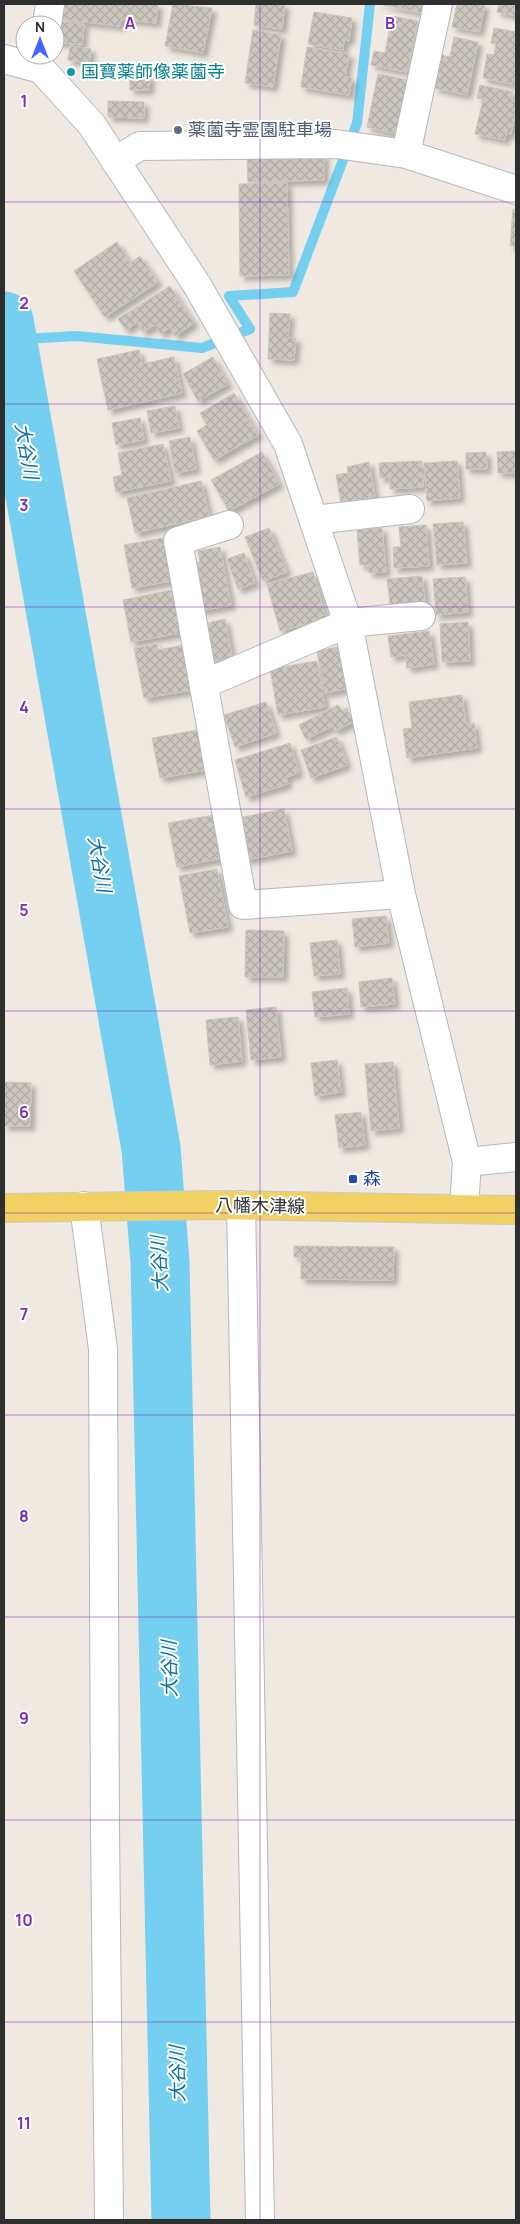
<svg xmlns="http://www.w3.org/2000/svg" width="520" height="2224" viewBox="0 0 520 2224" font-family="Manrope,'Noto Sans JP',sans-serif">
<defs>
<pattern id="building-cross-hatch" width="8" height="8" patternUnits="userSpaceOnUse" patternTransform="scale(1.25)"><rect width="8" height="8" fill="#cbc7bf"/><path d="M0 0l8 8M0 8l8-8" fill="none" stroke="#afaba4"/></pattern>
<filter id="shadow"><feDropShadow dx="4.5" dy="4.5" stdDeviation="2.5" flood-color="#0004"/></filter>
</defs>
<rect width="100%" height="100%" fill="#efe9e1"/>
<g fill="none" stroke-linecap="round" stroke-linejoin="round">
<path stroke="#75cff0" stroke-width="10" d="M7 340 76 336 202 348 250 329 229 296 293 292 357 123 370 4"/>
<path stroke="#75cff0" stroke-width="59" d="M4 321 151 1148 160 1262 181 2220"/>
</g>
<path fill="url(#building-cross-hatch)" stroke="#cbc5ba" filter="url(#shadow)" d="M61 4H158L156 23 121 19 120 26 59 19Z
M173 4 212 8 203 53 165 46Z
M256 4H285L282 29 254 25Z
M379 4H429L427 14Z
M457 4H485L479 32 452 27Z
M499 4H516V16L497 12Z
M314 12 352 18 349 41 344 40 343 50 308 44Z
M392 16 418 21 407 72 371 65 374 51 385 53Z
M59 21 84 24 82 45 56 42Z
M494 28 516 32V85L483 78 487 54 494 55 496 44 491 43Z
M253 30 281 35 273 87 245 83Z
M454 37 478 42 467 95 434 88 441 55 450 57Z
M70 46 91 49 89 63 68 60Z
M307 47 349 54 345 77 352 78 349 95 301 87Z
M378 74 408 80 396 134 367 127Z
M130 75 150 76 149 90H130Z
M480 85 513 92 511 99 516 100V108L511 134 506 133 505 140 475 134 483 99 477 98Z
M108 101 144 102V118L108 117Z
M324 154V180L248 182 247 155Z
M287 183 289 275 240 276 239 184Z
M513 209H516V246H510Z
M117 242 130 263 140 256 158 282 105 317 74 271Z
M170 286 194 323 175 336 170 327 161 334 155 325 143 332 137 322 126 330 118 319Z
M270 313 290 314 288 338H296L294 360 268 359Z
M139 350 142 364 174 357 182 393 108 410 97 359Z
M213 357 228 384 198 401 183 374Z
M234 393 258 435 214 460 197 431 207 425 200 413Z
M175 406 179 428 151 433 147 411Z
M140 418 144 440 116 445 112 423Z
M190 437 196 469 175 473 169 441Z
M163 444 171 481 116 492 113 477 122 475 118 453Z
M516 451V473H498L497 452Z
M262 452 279 484 229 511 211 480Z
M486 452 487 469H466V453Z
M422 461 423 487 390 489V477L380 478 379 463Z
M457 461 460 498 427 501 424 463Z
M369 462 375 497 341 503 336 475 348 473 347 467Z
M201 481 209 516 135 533 127 498Z
M463 522 467 563 437 565 433 524Z
M426 525 429 566 394 568 393 547H401L399 527Z
M269 528 287 572 263 581 245 537Z
M382 528 386 572 369 573 368 565H360L357 530Z
M163 538 171 581 132 588 124 545Z
M220 547 231 605 200 611 191 564 200 562 198 551Z
M244 553 255 583 238 589 227 559Z
M313 572 326 619 280 631 267 584Z
M422 576 426 607 391 611 387 579Z
M465 577 468 612 436 615 433 579Z
M172 590 180 633 131 642 123 600Z
M225 619 232 657 211 662 203 624Z
M468 622 470 661 442 662 440 624Z
M429 631 434 664 407 668 405 655 391 657 388 636Z
M157 644 158 650 183 645 192 690 144 698 134 648Z
M342 646 350 688 325 693 317 651Z
M317 661 325 707 278 715 270 669Z
M462 695 466 724 474 723 477 748 407 758 403 729 412 728 409 702Z
M266 702 276 733 235 747 224 715Z
M338 705 342 711 347 708 353 722 335 731 333 726 306 739 299 725Z
M198 730 206 770 160 778 152 738Z
M337 737 347 765 311 778 301 750Z
M290 743 299 773 286 777 288 784 246 797 235 760Z
M284 809 292 851 245 860 238 818Z
M214 815 222 858 177 867 168 823Z
M217 869 228 927 190 933 179 876Z
M386 916 389 943 355 947 352 919Z
M246 930 284 931 283 977H245Z
M337 940 340 974 314 976 310 943Z
M392 978 395 1004 361 1007 359 982Z
M347 988 349 1014 315 1017 312 992Z
M276 1007 281 1057 251 1060 246 1010Z
M238 1017 242 1061 210 1065 206 1020Z
M337 1060 341 1092 315 1096 311 1063Z
M393 1062 399 1128 371 1131 365 1064Z
M4 1082 31 1083 30 1126H4Z
M361 1112 365 1145 339 1148 335 1115Z
M294 1246 394 1247 393 1280 301 1279V1257H294Z"/>
<g fill="none" stroke-linecap="round" stroke-linejoin="round">
<g stroke="#b4b7c1" stroke-width="30">
<path id="minor" d="M47 25 50 4
M4 59 41 69 92 125 197 285 288 444 348 623 401 894 467 1162 464 1208
M406 154 438 4
M115 161 140 146 336 144 406 154 516 190
M314 520 410 509
M229 525 178 541 243 905 401 894
M204 684 348 623 421 616
M467 1162 516 1157
M241 1205 260 2220
M84 1206 103 1349 105 1826 109 2220"/>
</g>
<g stroke="#c9c9c9" stroke-width="30">
<path id="primary" d="M4 1208 218 1205 516 1210"/>
</g>
<use href="#minor" stroke="#fff" stroke-width="28"/>
<use href="#primary" stroke="#f2d163" stroke-width="28"/>
</g>
<path fill="none" stroke="#7b2cbf" stroke-width="1" stroke-opacity="0.55" d="M260 4V2220M4 202H516M4 404H516M4 607H516M4 809H516M4 1011H516M4 1213H516M4 1415H516M4 1617H516M4 1820H516M4 2022H516"/>
<circle fill="#0f9aa8" stroke="#fff" stroke-width="2" cx="71" cy="72" r="5"/>
<circle fill="#5c6f8a" stroke="#fff" stroke-width="2" cx="178" cy="130" r="5"/>
<rect fill="#1a4fb4" stroke="#fff" stroke-width="2" x="348" y="1174" width="10" height="10" rx="2.5"/>
<g text-anchor="middle" stroke-width="4" stroke-linejoin="round" paint-order="stroke">
<g font-size="18" fill="#0d838f" stroke="#fff" text-anchor="start">
<text x="81" y="78">国寶薬師像薬薗寺</text>
</g>
<g font-size="18" fill="#4e5e75" stroke="#fff" text-anchor="start">
<text x="188" y="136">薬薗寺霊園駐車場</text>
</g>
<g font-size="18" fill="#164399" stroke="#fff" text-anchor="start">
<text x="363" y="1185">森</text>
</g>
<g font-size="18" fill="#2e2e2e" stroke="#fff">
<text transform="translate(260 1206) rotate(1)" y="6">八幡木津線</text>
</g>
<g font-size="19" font-style="italic" fill="#0d6fa3" stroke="#fff">
<text transform="translate(27 451) rotate(80)" y="7">大谷川</text>
<text transform="translate(100 864) rotate(80)" y="7">大谷川</text>
<text transform="translate(159 1264) rotate(-93)" y="7">大谷川</text>
<text transform="translate(169 1669) rotate(-91)" y="7">大谷川</text>
<text transform="translate(177 2074) rotate(-91)" y="7">大谷川</text>
</g>
</g>
<g font-size="16" text-anchor="middle" font-weight="bold" fill="#7b2cbf" stroke="#fff" stroke-width="4" stroke-linejoin="round" paint-order="stroke">
<text x="130" y="29">A</text>
<text x="390" y="29">B</text>
<text x="24" y="107">1</text>
<text x="24" y="309">2</text>
<text x="24" y="511">3</text>
<text x="24" y="713">4</text>
<text x="24" y="916">5</text>
<text x="24" y="1118">6</text>
<text x="24" y="1320">7</text>
<text x="24" y="1522">8</text>
<text x="24" y="1724">9</text>
<text x="24" y="1926">10</text>
<text x="24" y="2129">11</text>
</g>
<rect width="520" height="2224" fill="none" stroke="#2e2e2e" stroke-width="10"/>
<g transform="translate(40 40)"><circle r="24" fill="#ffffff" stroke="#ababab"/>
<path d="M0-4L9 19L0 12L-9 19Z" fill="#4264fb"/>
<text y="-8" font-size="14" font-weight="bold" text-anchor="middle" fill="#2e2e2e">N</text>
</g>
</svg>
